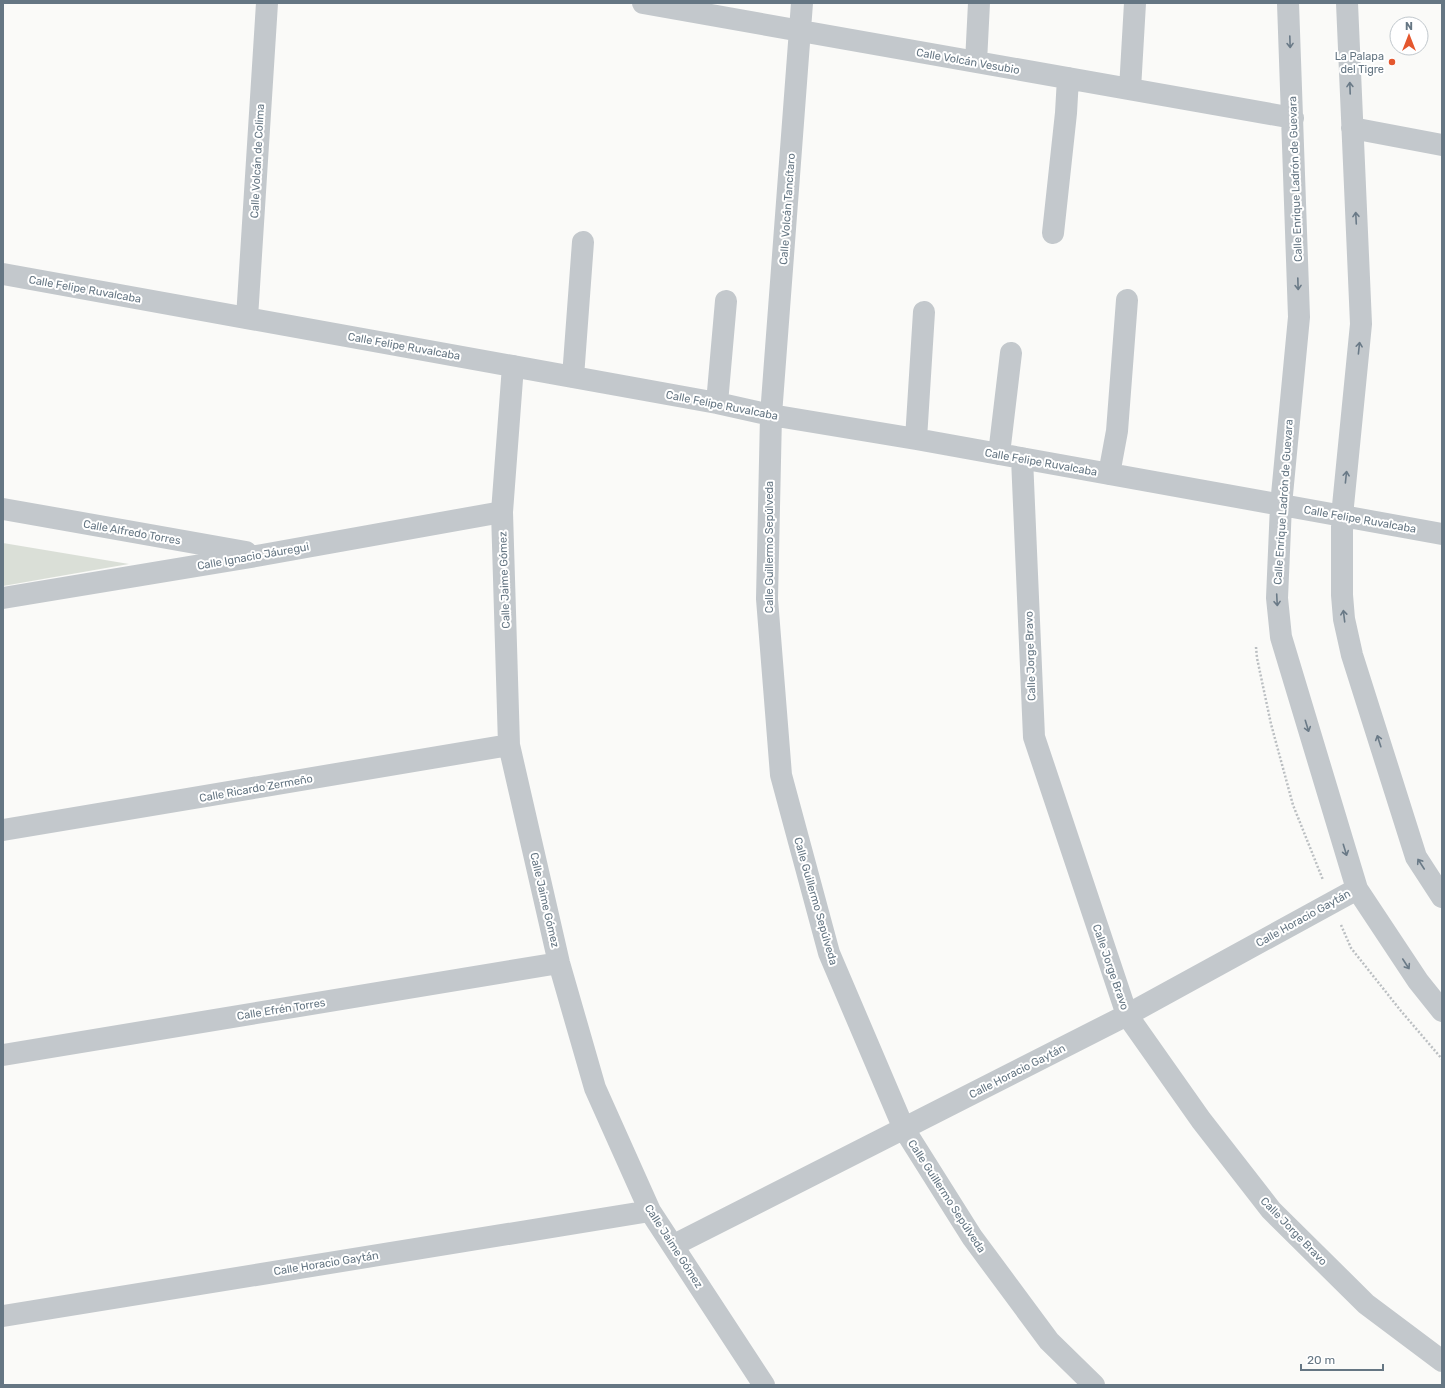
<svg xmlns="http://www.w3.org/2000/svg" width="1445" height="1388" viewBox="0 0 1445 1388" font-family="Rubik,sans-serif">
<rect width="100%" height="100%" fill="#fafaf8"/>
<path fill="#dadfd7" d="M3 543 129 564 3 586Z"/>
<g fill="none" stroke-linecap="round" stroke-linejoin="round">
<path stroke="#bbbfc2" stroke-width="2.5" stroke-dasharray="2 2" stroke-linecap="butt" d="M1256 647 1257 658 1271 724 1293 805 1323 880
M1341 925 1351 948 1401 1011 1442 1059"/>
<path stroke="#c3c8cc" stroke-width="22" d="M643 3 1293 118
M802 3 771 415 767 599 781 775 829 953 904 1129 972 1237 1049 1341 1094 1385
M1288 3 1299 317 1281 505 1277 598 1281 637 1357 889 1418 981 1442 1011
M1347 3 1361 324 1342 516V595L1344 619 1352 655 1416 857 1442 897
M976 62 979 3
M1130 89 1135 3
M1352 128 1442 145
M1053 233 1066 113 1068 78
M3 274 717 403 771 415 916 439 1442 534
M247 318 267 3
M513 366 502 512 509 745 559 963 595 1088 650 1211 764 1385
M573 377 583 242
M717 403 726 301
M916 439 924 312
M999 454 1011 353
M1022 458 1034 737 1127 1015 1201 1120 1271 1210 1366 1304 1442 1361
M1109 474 1117 431 1127 300
M3 509 246 552
M3 598 262 555 502 512
M3 830 509 745
M3 1055 559 963
M674 1245 1127 1015 1357 889
M3 1316 650 1211"/>
</g>
<defs><path id="oneway-shaft" d="M-6 0H5M1.5-3L5.5 0L1.5 3" fill="none" stroke-width="1.6" stroke-linecap="round" stroke-linejoin="round"/></defs>
<g stroke="#6a7a87">
<use href="#oneway-shaft" transform="translate(1290 42) rotate(88)"/>
<use href="#oneway-shaft" transform="translate(1350 88) rotate(-92)"/>
<use href="#oneway-shaft" transform="translate(1356 218) rotate(-93)"/>
<use href="#oneway-shaft" transform="translate(1298 284) rotate(88)"/>
<use href="#oneway-shaft" transform="translate(1359 348) rotate(-84)"/>
<use href="#oneway-shaft" transform="translate(1346 477) rotate(-84)"/>
<use href="#oneway-shaft" transform="translate(1277 600) rotate(87)"/>
<use href="#oneway-shaft" transform="translate(1344 616) rotate(-97)"/>
<use href="#oneway-shaft" transform="translate(1307 726) rotate(73)"/>
<use href="#oneway-shaft" transform="translate(1379 741) rotate(-108)"/>
<use href="#oneway-shaft" transform="translate(1345 850) rotate(73)"/>
<use href="#oneway-shaft" transform="translate(1421 864) rotate(-123)"/>
<use href="#oneway-shaft" transform="translate(1406 964) rotate(57)"/>
</g>
<circle fill="#e4572e" stroke="#fff" stroke-width="1.5" cx="1392" cy="62" r="4"/>
<g text-anchor="middle" stroke-width="4" stroke-linejoin="round" paint-order="stroke">
<g font-size="11" fill="#657683" stroke="#fff" text-anchor="end">
<text x="1384" y="60">La Palapa<tspan x="1384" dy="13">del Tigre</tspan></text>
</g>
<g font-size="11" fill="#657683" stroke="#fff">
<text transform="translate(968 61) rotate(10)" y="4">Calle Volcán Vesubio</text>
<text transform="translate(257 161) rotate(-87)" y="4">Calle Volcán de Colima</text>
<text transform="translate(1295 179) rotate(-92)" y="4">Calle Enrique Ladrón de Guevara</text>
<text transform="translate(787 209) rotate(-86)" y="4">Calle Volcán Tancítaro</text>
<text transform="translate(85 289) rotate(10)" y="4">Calle Felipe Ruvalcaba</text>
<text transform="translate(404 346) rotate(10)" y="4">Calle Felipe Ruvalcaba</text>
<text transform="translate(722 405) rotate(11)" y="4">Calle Felipe Ruvalcaba</text>
<text transform="translate(1041 462) rotate(10)" y="4">Calle Felipe Ruvalcaba</text>
<text transform="translate(1283 502) rotate(-86)" y="4">Calle Enrique Ladrón de Guevara</text>
<text transform="translate(1360 519) rotate(10)" y="4">Calle Felipe Ruvalcaba</text>
<text transform="translate(132 532) rotate(10)" y="4">Calle Alfredo Torres</text>
<text transform="translate(769 547) rotate(-90)" y="4">Calle Guillermo Sepúlveda</text>
<text transform="translate(253 556) rotate(-10)" y="4">Calle Ignacio Jáuregui</text>
<text transform="translate(504 580) rotate(-92)" y="4">Calle Jaime Gómez</text>
<text transform="translate(1030 656) rotate(-92)" y="4">Calle Jorge Bravo</text>
<text transform="translate(256 788) rotate(-10)" y="4">Calle Ricardo Zermeño</text>
<text transform="translate(545 900) rotate(77)" y="4">Calle Jaime Gómez</text>
<text transform="translate(816 901) rotate(74)" y="4">Calle Guillermo Sepúlveda</text>
<text transform="translate(1303 918) rotate(-29)" y="4">Calle Horacio Gaytán</text>
<text transform="translate(1111 967) rotate(71)" y="4">Calle Jorge Bravo</text>
<text transform="translate(281 1009) rotate(-9)" y="4">Calle Efrén Torres</text>
<text transform="translate(1017 1071) rotate(-27)" y="4">Calle Horacio Gaytán</text>
<text transform="translate(947 1196) rotate(57)" y="4">Calle Guillermo Sepúlveda</text>
<text transform="translate(1294 1231) rotate(46)" y="4">Calle Jorge Bravo</text>
<text transform="translate(674 1246) rotate(57)" y="4">Calle Jaime Gómez</text>
<text transform="translate(326 1263) rotate(-9)" y="4">Calle Horacio Gaytán</text>
</g>
</g>
<rect width="1445" height="1388" fill="none" stroke="#657683" stroke-width="8"/>
<g transform="translate(1409 36)"><circle r="19" fill="#ffffff" stroke="#c1c8cd"/>
<path d="M0-3L7 15L0 10L-7 15Z" fill="#e4572e"/>
<text y="-6" font-size="11" font-weight="bold" text-anchor="middle" fill="#657683">N</text>
</g>
<path d="M1301 1364v6h82v-6" fill="none" stroke="#657683" stroke-width="2"/>
<text x="1307" y="1364" font-size="12" fill="#657683" stroke="#ffffff" stroke-width="3" paint-order="stroke">20 m</text>
</svg>
